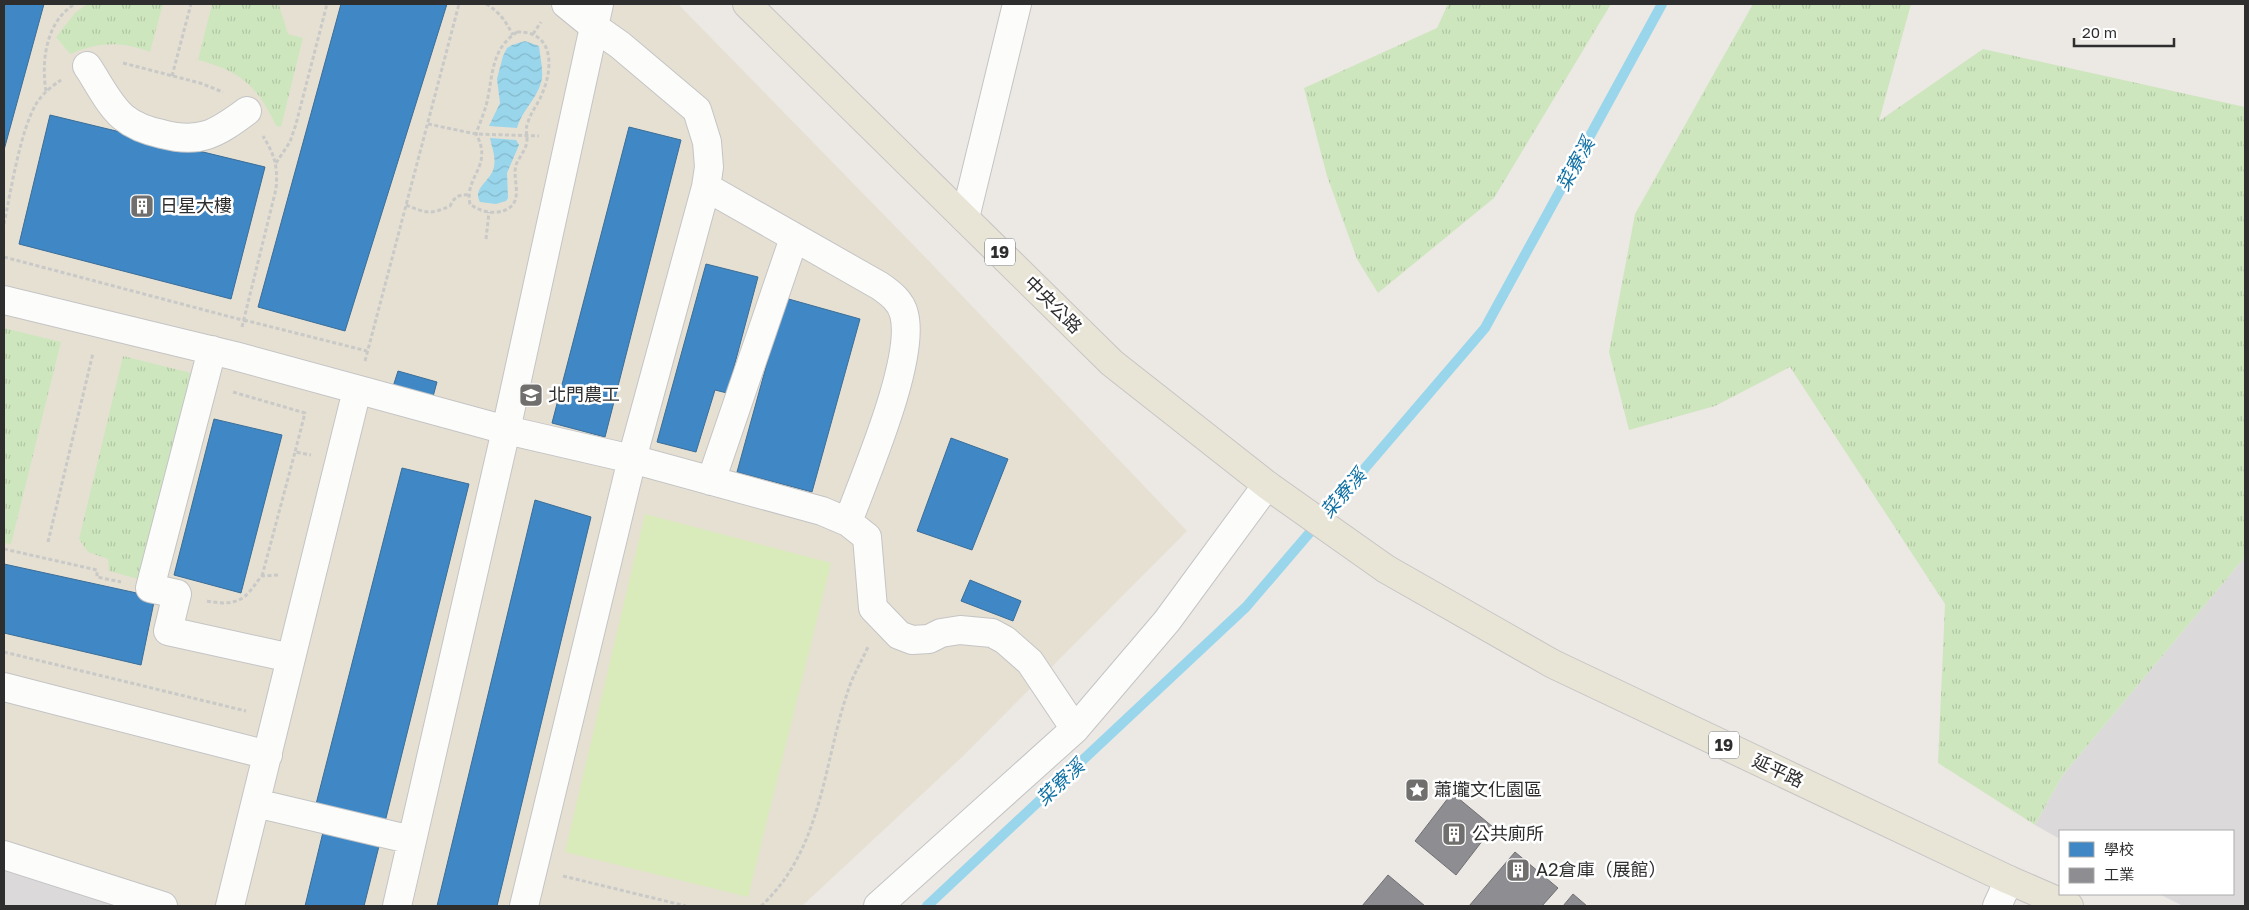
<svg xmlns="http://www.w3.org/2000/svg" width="2249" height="910" viewBox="0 0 2249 910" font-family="'Golos Text','Noto Sans TC',sans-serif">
<defs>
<pattern id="grass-tufts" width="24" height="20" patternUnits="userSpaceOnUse" patternTransform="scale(1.25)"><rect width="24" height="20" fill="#cee6be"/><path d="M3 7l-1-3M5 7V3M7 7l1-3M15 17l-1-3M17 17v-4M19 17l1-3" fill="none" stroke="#b1c6a4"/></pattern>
<pattern id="water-waves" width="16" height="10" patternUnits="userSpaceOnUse" patternTransform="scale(1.25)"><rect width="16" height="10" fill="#99d6ec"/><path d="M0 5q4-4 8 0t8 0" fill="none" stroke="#84b8cb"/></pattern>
</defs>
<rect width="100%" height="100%" fill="#ece8e4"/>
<path fill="#dcd9db" d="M2245 557V906H2183L2159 894H2233V831H2060V839L2035 825 2062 776Z
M4 869 127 906H4Z"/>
<path fill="#e6e0d3" d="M4 4H678L927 259 1187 531 962 757 802 906H127L4 869Z"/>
<path fill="url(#grass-tufts)" d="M87 4H163L150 52C121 41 99 42 70 54L56 37 75 13Z
M212 4 279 5 288 34 303 38 281 127 276 126C258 86 240 71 198 60Z
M1448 4H1611L1494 198 1378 293 1357 259 1327 176 1304 88 1437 28Z
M1753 4H1911L1879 121 1983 49 2245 107V557L2062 776 2035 825 1938 763 1945 604 1790 367 1715 406 1629 430 1609 352 1635 214Z
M4 328 61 342 11 544 4 543Z
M123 356 195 374 142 580 109 571 108 559 88 552 79 539Z"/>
<path fill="#d9eabb" d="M645 514 831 563 748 897 565 852Z"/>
<path fill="url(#water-waves)" d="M525 41 539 46C540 57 543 68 542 78 539 97 522 110 517 128L489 126 500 103 497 79 503 56 507 48 512 45Z
M490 138 516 140 519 145 507 173 508 198 506 201 496 204 480 202C472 188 491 181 494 167 496 157 492 148 490 138Z"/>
<path fill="#3f88c5" stroke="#3a6d98" d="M4 4H44L4 150Z
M341 4H447L345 331 258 307Z
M50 115 265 167 231 299 19 244Z
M629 127 681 140 605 437 552 423Z
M706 264 758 277 727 393 715 390 696 452 657 442Z
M785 298 860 319 812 492 737 472Z
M398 371 437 382 431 404 391 393Z
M214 419 282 435 241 593 174 575Z
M951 438 1008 459 972 550 917 531Z
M402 468 469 484 384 826 315 808Z
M535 500 591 517 497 906H437Z
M4 564 155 597 141 665 4 633Z
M970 580 1021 601 1013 621 961 601Z
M324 828 380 842 364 906H305Z"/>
<path fill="#8d8d92" stroke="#707074" d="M1452 793 1493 827 1456 875 1415 841Z
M1515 852 1558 888 1542 906H1469Z
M1388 875 1425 906H1362Z
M1573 894 1587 906H1563Z"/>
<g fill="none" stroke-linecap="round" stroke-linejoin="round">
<path stroke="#99d6ec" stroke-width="10" d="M927 906 1246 607 1485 328 1662 4"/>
<g stroke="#c5c4c5" stroke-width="30">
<path id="minor" d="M87 66C98 82 108 104 123 117 134 126 148 131 162 134 200 144 216 134 247 111
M706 187 880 286C890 293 901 301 904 314 916 359 865 475 848 522
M965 218 1017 4
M4 300 235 356 506 430 632 459 822 511 848 522 867 537 873 608 899 635 912 640 929 639 941 633 960 630 992 633 1005 640 1030 662 1075 729
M212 350 150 588 177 594 168 631 291 658
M711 481 794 238
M4 687 268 755
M256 803 412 840
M4 855 163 906
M230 906 357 390
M397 906 506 430 599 4
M524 906 632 459 706 187 709 167 707 142 697 110 620 45 593 26 566 4
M878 906 1075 729 1167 621 1267 485
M1997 906 2009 880"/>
</g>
<g stroke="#c6c5c4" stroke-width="30">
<path id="major" d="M747 4 1112 363 1267 485 1386 569 1553 664 2009 880 2069 906"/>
</g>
<path stroke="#c9c9c8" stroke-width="3" stroke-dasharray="4 2.5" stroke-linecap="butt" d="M486 4C499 11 506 22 513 35
M517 32C555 31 553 69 542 94 538 104 531 112 528 122 525 129 527 134 527 141 526 150 519 157 516 165 512 178 523 199 509 208 497 216 480 212 470 204 464 176 494 166 476 134 480 122 486 109 488 97 493 70 493 48 517 32Z
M533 34 541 22
M123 63 200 83 223 92
M172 76 191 4
M46 91C41 61 46 21 75 4
M428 124 476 134 539 136
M276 163 290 142 296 124 327 4
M406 205C426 213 430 215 450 206 454 198 458 194 468 195
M4 224C11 190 20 132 36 104 42 94 52 86 61 80
M486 239 489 212
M4 257 246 321
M244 320 367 351
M242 327 276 189C278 166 275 156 263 136
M365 361 459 4
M233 392 305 413 295 452
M48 542 93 353
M4 549 97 570V577L121 582
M262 576 295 452 311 455
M207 601C222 604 239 605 249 592 254 587 257 581 262 576L279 575
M4 652 246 711
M563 876 686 906
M761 906C824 848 823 760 850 685 855 672 862 660 868 647"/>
<use href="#minor" stroke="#fcfcfb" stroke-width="28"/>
<use href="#major" stroke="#e8e4d6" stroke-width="28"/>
</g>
<defs>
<g id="building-square" transform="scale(1.25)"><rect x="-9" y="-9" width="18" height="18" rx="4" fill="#706f6e" stroke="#fff"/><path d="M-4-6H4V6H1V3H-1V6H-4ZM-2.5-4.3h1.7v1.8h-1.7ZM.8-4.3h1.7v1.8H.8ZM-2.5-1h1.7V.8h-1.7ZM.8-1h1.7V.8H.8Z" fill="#fff"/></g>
<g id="school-square" transform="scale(1.25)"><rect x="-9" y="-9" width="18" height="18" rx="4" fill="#706f6e" stroke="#fff"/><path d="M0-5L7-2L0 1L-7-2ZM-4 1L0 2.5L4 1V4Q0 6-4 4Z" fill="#fff"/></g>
<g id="sight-square" transform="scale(1.25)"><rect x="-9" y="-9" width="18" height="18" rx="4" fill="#706f6e" stroke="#fff"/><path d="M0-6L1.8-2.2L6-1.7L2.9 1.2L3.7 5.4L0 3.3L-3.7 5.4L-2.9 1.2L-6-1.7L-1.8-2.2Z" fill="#fff"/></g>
</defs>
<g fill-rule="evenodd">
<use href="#building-square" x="142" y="206"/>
<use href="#school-square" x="531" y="395"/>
<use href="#sight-square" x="1417" y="790"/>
<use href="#building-square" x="1454" y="834"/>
<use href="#building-square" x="1518" y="870"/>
</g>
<g text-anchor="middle" stroke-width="5" stroke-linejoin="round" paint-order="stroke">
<g fill="#fff" stroke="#6d6d6d" stroke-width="1">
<rect x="985" y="238.5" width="30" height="27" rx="4"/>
<rect x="1709" y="731.5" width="30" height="27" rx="4"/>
</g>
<g font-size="16" font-weight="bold" fill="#2e2e2e">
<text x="1000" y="258">19</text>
<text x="1724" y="751">19</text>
</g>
<g font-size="18" fill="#2e2e2e" stroke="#fff" text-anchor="start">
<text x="160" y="212">日星大樓</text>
<text x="548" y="401">北門農工</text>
<text x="1434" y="796">蕭壠文化園區</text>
<text x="1472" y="840">公共廁所</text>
<text x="1536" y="876">A2倉庫（展館）</text>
</g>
<g font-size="18" fill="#2e2e2e" stroke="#fff">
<text transform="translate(1053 305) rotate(45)" y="6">中央公路</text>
<text transform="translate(1778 771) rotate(25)" y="6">延平路</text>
</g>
<g font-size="19" font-style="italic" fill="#0d6fa3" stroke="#fff">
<text transform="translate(1575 164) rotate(-61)" y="7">菜寮溪</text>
<text transform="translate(1343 493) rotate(-49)" y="7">菜寮溪</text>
<text transform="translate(1060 782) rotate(-43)" y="7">菜寮溪</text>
</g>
</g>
<rect width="2249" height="910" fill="none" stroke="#2e2e2e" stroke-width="10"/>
<rect x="2059" y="830" width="175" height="65" fill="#ffffff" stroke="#ababab"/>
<rect x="2069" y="842" width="25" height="15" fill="#3f88c5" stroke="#ababab"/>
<text x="2104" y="855" font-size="15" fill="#2e2e2e">學校</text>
<rect x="2069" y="868" width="25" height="15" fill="#8d8d92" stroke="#ababab"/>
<text x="2104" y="880" font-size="15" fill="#2e2e2e">工業</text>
<path d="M2074 38v8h100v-8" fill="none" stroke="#2e2e2e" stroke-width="2.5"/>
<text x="2082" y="38" font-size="15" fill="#2e2e2e" stroke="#ffffff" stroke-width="4" paint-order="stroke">20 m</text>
</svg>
